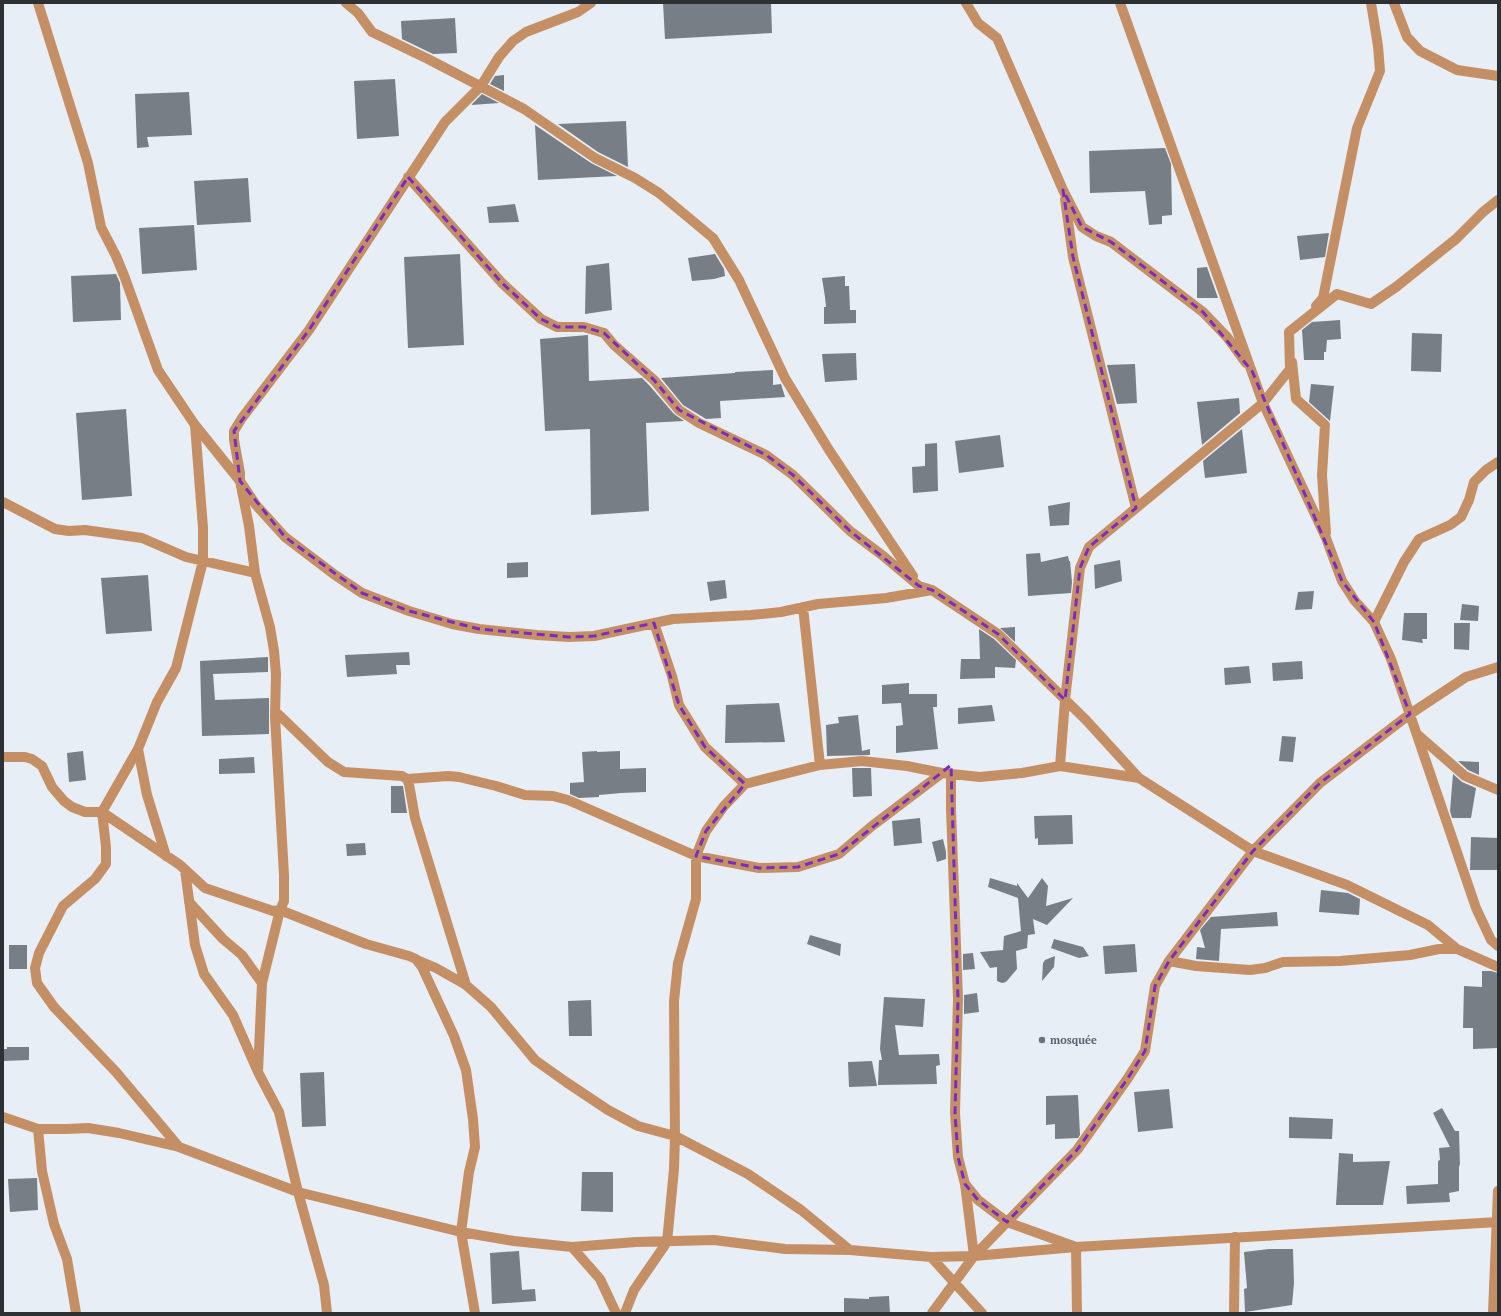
<svg xmlns="http://www.w3.org/2000/svg" width="1501" height="1316" viewBox="0 0 1501 1316" font-family="'PT Serif',serif">
<rect width="100%" height="100%" fill="#e7eef6"/>
<path fill="#777e85" d="M663 3H771L772 33 665 39Z
M455 18 457 53 433 54 402 39 401 21Z
M504 75V91L490 84 495 76Z
M395 79 399 136 357 139 354 81Z
M189 92 192 135 147 137 149 147 137 148 135 94Z
M482 94 499 103 471 105Z
M626 121 628 167 598 152 558 124Z
M535 125 591 163 617 176 538 180Z
M1165 148 1171 164 1172 215 1162 216V224L1149 225 1145 191 1090 193 1089 151Z
M248 178 251 222 197 225 194 181Z
M515 204 519 222 489 223 487 207Z
M194 225 197 270 142 274 139 228Z
M1329 233 1325 257 1300 260 1297 236Z
M460 254 464 345 408 348 404 257Z
M715 254 724 269 725 276 714 279 692 281 688 258Z
M609 263 612 310 585 314 586 266Z
M1207 267 1218 298H1197V268Z
M116 274 120 283 121 320 73 322 71 276Z
M845 276V286H849L850 310H856V323L824 324V307H826L825 297 822 278Z
M1340 320 1341 339 1327 340 1326 352H1324V360H1304L1302 330 1312 322Z
M1412 333 1442 334 1441 372 1411 371Z
M588 335 589 381 642 378 649 385 674 414 684 421 646 423 649 511 591 515 590 429 545 431 540 339Z
M856 353 857 380 825 382 822 354Z
M1135 364 1137 403 1117 404 1107 365Z
M773 370V385L781 384 785 397 720 401 721 418 706 419 683 405 661 378 735 373V372Z
M1311 384 1334 386 1330 421 1309 402Z
M1239 398 1240 413 1202 445 1197 402Z
M126 409 132 496 82 500 76 413Z
M1242 429 1247 473 1205 478 1203 461Z
M1000 435 1004 467 959 473 955 441Z
M937 443 938 491 913 493 912 467 925 466V444Z
M1070 502 1069 525 1050 526 1048 506Z
M1040 553 1041 562 1068 556 1069 561H1070L1072 582 1071 593 1028 596 1026 554Z
M1120 560 1122 581 1095 589 1094 565Z
M528 562V577L507 578V563Z
M148 575 152 631 106 634 101 578Z
M725 580 727 598 710 601 707 582Z
M1314 591 1312 609 1295 610 1298 592Z
M1462 604 1479 606 1478 621 1460 620Z
M1404 613H1427V639H1422L1423 643 1402 640Z
M1454 623H1470L1469 650 1454 649Z
M1015 627V642L1000 628Z
M979 629 994 639 1016 660 1015 668 995 667V678L960 679 961 659H980Z
M409 652 410 665H396L397 674 347 677 345 655Z
M268 657V672L213 674 215 700 269 698V734L202 736 200 661Z
M1302 661 1303 679 1273 681 1272 663Z
M1249 666 1251 683 1225 685 1224 668Z
M909 683V694H937V707H933L938 749 896 753V726L903 725 901 703 882 704V685Z
M779 703 785 742 725 743 726 705Z
M992 705 995 721 958 724V708Z
M858 715 862 751 870 749V755L827 756 826 725 839 723 838 717Z
M1282 736 1296 737 1293 762 1279 761Z
M83 751 86 780 69 782 67 753Z
M597 751V752L620 751V769L646 768V792L621 793 599 795V797L579 798 570 794V783L584 782 582 752Z
M254 757 255 773 219 774V759Z
M1458 761 1479 762V775L1468 770Z
M852 768H871L872 796 853 797Z
M1453 774 1462 782 1476 788 1471 818H1452L1450 811Z
M391 786H403L407 813H391Z
M1072 815 1073 844 1038 845V838L1035 839 1034 816Z
M920 818 922 843 894 846 892 821Z
M1471 837 1498 838V870H1470Z
M943 839 946 852V859L937 862 932 842Z
M365 843 366 855 347 856 346 844Z
M990 878 1017 886V883L1028 898 1042 878 1048 886 1046 906 1073 898 1047 925 1033 919 1035 934 1028 935 1027 948 1016 951 1017 969 1006 982 1002 983 997 981V967L990 968 980 952 1003 950 1004 936 1021 931 1018 898 988 887Z
M1321 890 1348 893 1360 899 1359 915 1319 912Z
M1277 912 1278 926 1221 929 1219 961 1196 959 1197 947 1205 948 1200 930 1211 917Z
M810 935 841 944 840 956 807 944Z
M1054 939 1083 947 1089 956 1079 958 1051 948Z
M1135 944 1137 972 1105 974 1103 946Z
M9 945H27V969H9Z
M973 953 975 969 963 970V954Z
M1055 956 1054 967 1042 981 1043 963 1045 960Z
M1482 971H1491L1498 973V1048L1473 1049V1028H1463L1464 986 1482 987Z
M977 993 979 1012 964 1014V995Z
M884 997 925 999 923 1027 895 1025 899 1055 939 1054 940 1065 936 1066 937 1084 878 1085 879 1060H882L880 1049Z
M591 1000 592 1036H569L568 1001Z
M7 1047H29V1060L3 1061V1049H7Z
M872 1061 877 1086 849 1087 848 1062Z
M324 1072 326 1126 302 1127 300 1073Z
M1169 1089 1173 1128 1138 1132 1134 1092Z
M1078 1095 1080 1135 1078 1138 1055 1139V1124L1046 1125V1096Z
M1442 1108 1455 1131H1459L1460 1167 1459 1164V1191L1449 1193 1450 1202 1407 1204 1406 1186 1438 1184V1161L1440 1160 1439 1148 1450 1147 1433 1113Z
M1289 1117 1333 1119 1332 1139 1289 1138Z
M1339 1153 1353 1154V1162L1390 1161 1383 1205H1336Z
M582 1172H613V1212L581 1211Z
M37 1178 38 1210 10 1212 8 1179Z
M1269 1249H1293L1294 1283 1292 1305 1245 1312 1244 1289 1247 1288 1244 1252Z
M519 1251 522 1290 535 1289 536 1301 492 1304 490 1253Z
M889 1296 890 1313H844V1298L869 1299V1297Z"/>
<g fill="none" stroke-linecap="round" stroke-linejoin="round">
<path stroke="#c58f66" stroke-width="10" d="M38 3 88 163 101 227 116 256 125 278 158 370 195 425 240 481 249 526 255 573 270 627 274 651 276 674 275 717 284 875V901L280 910 366 944 409 956 416 959 422 967 454 1036 466 1070 473 1119 475 1147 469 1172 461 1232 475 1313
M346 3 358 13 372 32 428 59 524 109 595 158 635 178 659 193 713 238 739 280 785 378 829 450 913 576
M591 3 578 12 526 32 513 41 499 57 481 86 445 122 309 330 242 418 234 431V440L240 473V481L256 505 285 537 335 575 362 593 409 611 452 624 479 629 537 635 569 637 594 636 673 619 751 615 781 612 818 604 886 598 932 590
M966 3 978 23 997 38 1063 190 1082 227 1096 236 1111 242 1203 312 1227 337 1246 363
M1120 3 1263 403 1326 538 1342 581 1355 601 1374 622 1391 659 1476 908 1491 940 1498 946
M1394 3 1407 37 1420 51 1457 70 1498 76
M408 177 502 283 541 319 557 327H584L604 333 614 345 654 380 679 410 699 423 766 455 793 475 850 531 882 555 919 586 932 590 998 634 1086 720 1139 778 1253 851 1347 885 1428 925 1457 949
M1065 199 1073 257 1136 508
M1316 306 1323 298 1357 128 1380 71 1378 46 1371 3
M1292 362 1296 399 1325 425 1322 475 1326 533
M3 502 55 529 69 531 85 530 142 538 186 557 255 573
M803 607 820 765
M1374 622 1404 562 1419 539 1450 525 1461 517 1469 500 1474 482 1486 470 1498 462
M654 623 672 676 679 705 705 747 745 784
M275 711 328 762 344 772 402 776 407 779 409 784 415 818 466 985
M1418 735 1465 776 1498 790
M138 749 102 812 106 847V864L95 879 63 906 39 953 35 968 37 983 54 1007 116 1072 179 1147
M3 757H25L32 759 42 766 52 787 64 801 72 807 85 812H102L180 865 205 888 273 911 280 910 262 983 258 1072
M1060 766 1065 700 1080 568 1089 547 1263 403 1290 369 1289 332 1337 294 1371 304 1396 287 1456 239 1483 212 1498 200
M951 774V809L958 999 955 1113 958 1157 965 1184 974 1256
M407 779 448 776 459 777 496 786 525 795 553 796 568 800 696 856 759 868 798 867 839 854 872 826 942 773
M166 856 147 795 138 749 157 702 176 668 203 561V528L195 425
M185 870 195 945 204 974 233 1015 258 1072 279 1112 298 1192 324 1285 327 1313
M189 902 223 939 242 955 262 983
M417 960 436 968 466 985 491 1007 535 1060 566 1082 608 1110 638 1126 675 1136 748 1174 801 1210 850 1250
M1169 961 1196 966 1250 970 1265 968 1283 962 1340 961 1410 955 1439 949H1457L1498 967
M3 1117 38 1129H66L88 1128 119 1133 179 1147 298 1192 461 1232 514 1241 572 1247 636 1242 714 1240 785 1249 850 1250 931 1257 974 1256 1076 1247 1498 1222
M38 1129 42 1171 54 1224 67 1259 76 1313
M965 1184 978 1200 1007 1222 1076 1247 1077 1313
M572 1247 600 1279 616 1313
M931 1257 982 1313
M625 1313 634 1290 667 1242 674 1169 675 1136 674 1001 678 963 696 899V856L706 831 724 806 745 784 820 765 862 761 907 766 942 773 980 777 1022 773 1060 766 1139 778
M932 1313 974 1256 1077 1150 1128 1078 1145 1051 1155 986 1169 961 1253 851 1320 783 1410 714 1466 677 1498 667
M1234 1313 1235 1237
M1493 1313 1498 1191"/>
</g>
<path fill="none" stroke="#7b2cbf" stroke-width="3" stroke-dasharray="8 5" stroke-linejoin="round" d="M408 177 502 283 541 319 557 327H584L604 333 654 380 679 410 766 455 793 475 850 531 919 586 932 590 998 634 1065 700 1080 568 1089 547 1136 508 1073 257 1063 190 1082 227 1111 242 1203 312 1252 371 1342 581 1374 622 1410 714 1320 783 1253 851 1169 961 1155 986 1145 1051 1128 1078 1077 1150 1007 1222 978 1200 965 1184 958 1157 955 1113 958 999 951 765 839 854 798 867 759 868 696 856 706 831 745 784 705 747 679 705 654 623 594 636 569 637 479 629 409 611 362 593 285 537 240 481 234 431 309 330Z"/>
<circle fill="#6b7280" stroke="#e7eef6" stroke-width="1.5" cx="1042" cy="1040" r="4"/>
<g text-anchor="middle" stroke-width="4" stroke-linejoin="round" paint-order="stroke">
<g font-size="11" font-weight="bold" fill="#5b616d" stroke="#e7eef6" text-anchor="start">
<text x="1050" y="1044">mosquée</text>
</g>
</g>
<rect width="1501" height="1316" fill="none" stroke="#2e3134" stroke-width="8"/>
</svg>
